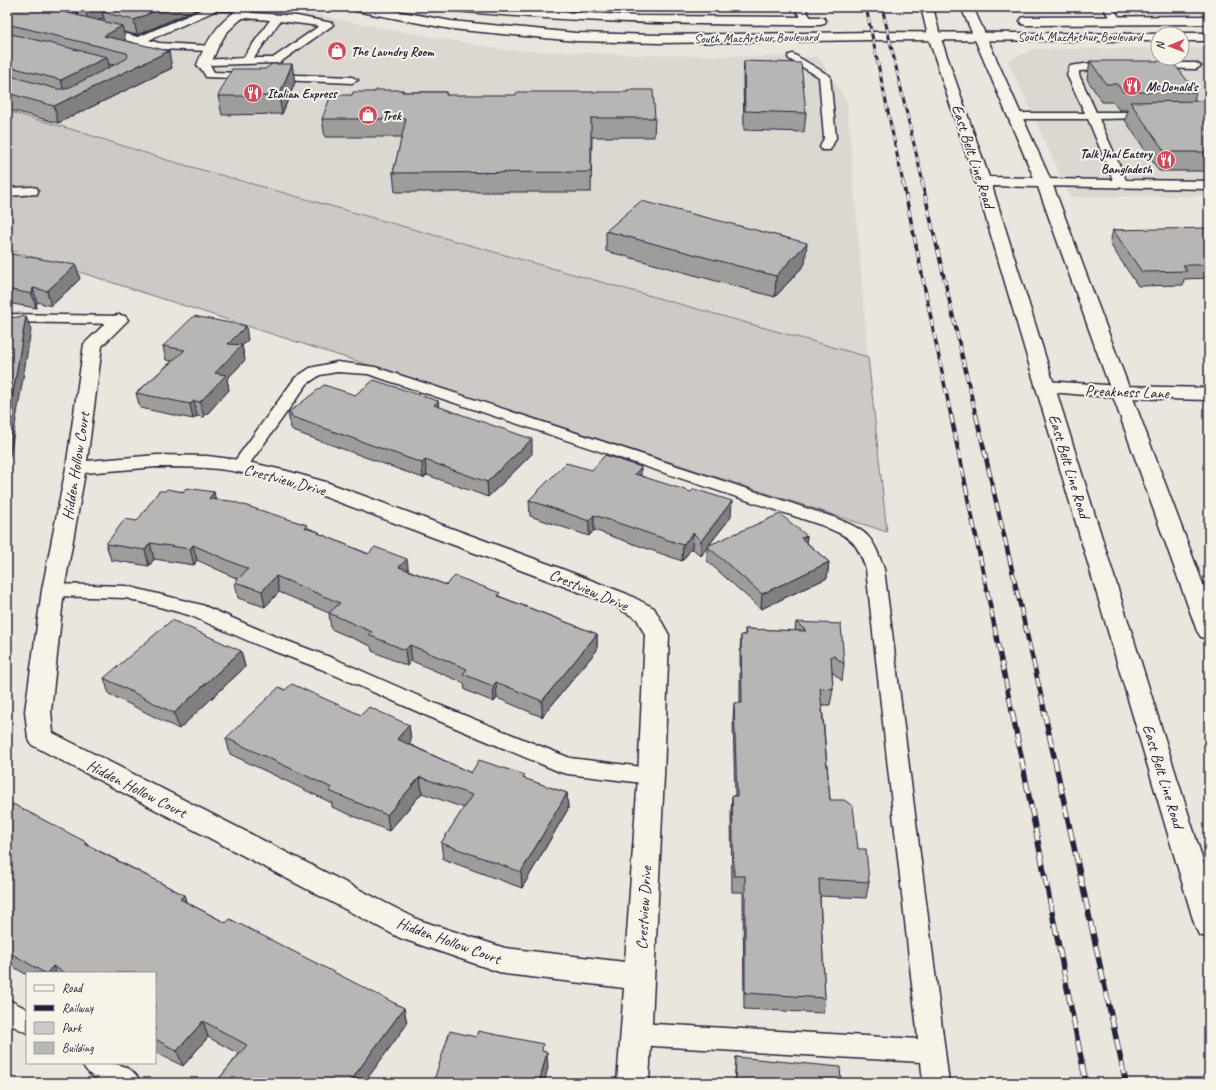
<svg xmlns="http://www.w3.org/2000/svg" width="1216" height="1090" viewBox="0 0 1216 1090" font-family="Caveat,sans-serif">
<rect width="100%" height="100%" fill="#eae6de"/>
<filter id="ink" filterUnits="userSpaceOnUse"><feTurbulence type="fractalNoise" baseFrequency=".025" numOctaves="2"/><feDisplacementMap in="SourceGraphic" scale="8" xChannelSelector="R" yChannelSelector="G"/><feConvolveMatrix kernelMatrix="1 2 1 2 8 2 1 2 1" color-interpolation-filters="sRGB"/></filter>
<g filter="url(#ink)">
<path fill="#dbd8d2" d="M7 7H277L387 29 506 50 648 55 818 57 847 101 868 357 167 160 74 130 7 111Z
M571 7H822V8L630 9Z
M1005 7H1209V13H1007Z
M1158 48V58H1182V48H1209V196L1070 197 1008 61 1033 49Z"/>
<path fill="#cdc9c6" stroke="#787680" d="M7 111 74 130 167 160 868 357 887 532 11 250 7 252Z"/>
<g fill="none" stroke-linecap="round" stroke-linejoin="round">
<g stroke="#22223b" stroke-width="3">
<path id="lane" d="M208 7H251L252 9 247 12 217 10 149 40 159 43 214 46 215 48 210 51 159 49 97 33 96 31 101 28 138 37Z
M582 7H592L589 19H581L580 17Z
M794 7H804L813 21 812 23H804Z
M1103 7H1113L1121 20 1120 22H1112Z
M238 12 297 16 332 23 333 25 279 63 210 65 214 72 352 77 358 80 352 83 206 77 199 65 201 60 243 58 270 20 234 17 233 15ZM280 21 319 26 273 58H254Z
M793 54 830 76 836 138 830 150H822L820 147 824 138 819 77 789 59 788 57 789 55Z
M1091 63H1113L1118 66 1113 69 1079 71V75L1096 112H1151L1155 113 1157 115 1155 117 1151 118 1099 119 1126 180 1209 181V189L1040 186 1038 183 1040 180 1044 179 1113 180 1088 119H1014L1010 118 1008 116 1010 114 1014 113H1085L1067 75 1070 66Z
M1151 63H1196L1201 66 1196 69 1147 68 1146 66Z
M32 187 37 188 38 191 37 194 7 196V188Z
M7 314 119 316 124 317 126 320 124 323 119 324 7 322Z
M337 362 375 367 833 517C867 531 872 534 884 569L949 1083H923L921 1062 637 1045 628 1042 624 1034 628 1026 637 1023 918 1039 866 569C855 537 850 538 821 525L368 374 337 372 320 375 307 384 245 470 239 471 233 470 231 466 295 378 310 368Z
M53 584 126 586 202 605 274 636 335 659 439 705 570 758 651 768 659 770 662 776 659 782 651 784 568 774 560 772 425 715 321 669 260 646 189 615 126 598 53 596 46 594 44 590 46 586Z
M7 999 27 1009V1033L7 1023Z
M82 1063C105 1063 130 1059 141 1083 119 1083 93 1087 82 1063Z"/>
</g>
<g stroke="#22223b" stroke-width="3">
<path id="street" d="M243 7H258L240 20 226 33 218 47 209 68H199L197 65C206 41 220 19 243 7Z
M119 315 125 316 128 320 102 346 87 461 157 455 207 456 239 460 287 471 326 482 554 566 627 594 654 608 669 635 664 776 649 1083H617L624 988 505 974 400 938 32 745 28 738 25 711 42 590 66 468 84 344 113 316ZM157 467C173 467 190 467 206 468 242 470 277 481 312 492L611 604 637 619 645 635 638 776 625 962 505 948 419 920 53 733 51 711 64 590 85 473Z
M1045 381 1121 386 1209 388V400L1121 398 1038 391 1035 387 1038 383Z"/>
</g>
<g stroke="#22223b" stroke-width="3">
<path id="secondary" d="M350 7H375L451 21 576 33 660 35 872 32 1161 34H1158V41L872 40 660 43 576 41 451 29 356 11 352 10Z
M451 7H493L638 16 820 17 824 18 826 21 824 24 820 25C699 25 578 23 457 11L453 10Z
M1209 16V24L1026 25 1022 24 1020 21 1022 18 1026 17Z
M1182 33H1209V41H1182V34H1179Z"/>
</g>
<g stroke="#22223b" stroke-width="3">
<path id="primary" d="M921 7H933L940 36 989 177 1034 178 961 7H973L1052 183 1209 600V639L1201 637 1197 631 1038 187 992 186 1209 880V938L1199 935 1195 926 975 181 928 36Z"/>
</g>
<use href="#lane" fill="#f7f3e8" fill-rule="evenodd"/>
<use href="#street" fill="#f7f3e8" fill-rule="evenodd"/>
<use href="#secondary" fill="#f7f3e8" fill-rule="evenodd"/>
<use href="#primary" fill="#f7f3e8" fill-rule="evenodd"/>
<g stroke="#22223b" stroke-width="3">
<path id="rail-far3" d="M866 7 903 183
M882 7 923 183"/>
</g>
<g stroke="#22223b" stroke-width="3.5">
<path id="rail-far2" d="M903 182 951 416
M922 182 976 416"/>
</g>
<g stroke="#22223b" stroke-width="4.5">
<path id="rail-far1" d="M951 415 1012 712
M976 415 1045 712"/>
</g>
<g stroke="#22223b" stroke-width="5.5">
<path id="rail" d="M1012 711 1086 1083
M1044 711 1126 1083"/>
</g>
<use href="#rail-far3" stroke="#f7f3e8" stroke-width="2" stroke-dasharray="5.5" stroke-linecap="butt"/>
<use href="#rail-far2" stroke="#f7f3e8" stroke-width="2.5" stroke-dasharray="7" stroke-linecap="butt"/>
<use href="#rail-far1" stroke="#f7f3e8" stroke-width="3" stroke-dasharray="9" stroke-linecap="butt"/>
<use href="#rail" stroke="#f7f3e8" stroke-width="4" stroke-dasharray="12" stroke-linecap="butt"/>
</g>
<path fill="#9e9d9c" stroke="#22223b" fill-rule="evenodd" d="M7 7H202L137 35 123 32 125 41 172 68 58 123 7 109ZM78 13 79 16 74 15ZM104 18 105 22 98 20ZM109 64 114 65 109 67Z
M744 61 806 113 804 132 744 130 743 79Z
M1090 61 1196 92 1194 101 1209 108V171H1159L1125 120 1128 110H1119L1113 102H1102L1087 79Z
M295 82 282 114 222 115 218 96Z
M403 90V92H446V95L655 118 654 137H592L591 192H395L393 173 402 137H325L322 119 352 95 375 92Z
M1113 230 1209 231V278L1184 279 1183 285 1138 286 1110 244Z
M606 231 805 264 775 297 606 251Z
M7 258 80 279 51 306 37 302 36 308 7 303Z
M248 340 242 346 245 360 227 379 229 390 204 417 197 416 193 419 140 408 136 393 172 361 166 360 163 346Z
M355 395 438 401 439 407 532 454 488 497 427 475 423 478 293 431 292 429 291 428 288 413Z
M592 470 641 476 731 517 709 545 807 536 806 542 829 562 827 578 761 609 707 561V547L701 556 692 548 682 561 594 530 589 536 530 516 529 500Z
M165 491 214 492 215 499 307 525 308 528 319 532 320 534 408 570 446 585 501 597 597 634V650L542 717 497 698 494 702 465 690 464 683 412 661 407 666 372 651 371 646 331 629 329 613 279 592 265 607 238 598 235 582 238 579 197 560 194 565 154 559 149 566 111 560 106 544 137 521Z
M796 622 844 664 842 681 832 672 833 689 830 705H822L830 800 858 849 869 882 866 898 820 896 825 998 823 1013 744 1009 743 892H732L731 812 732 796H735L733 719 734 703H740V651L741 635H745V629L795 631Z
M241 651 245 667 179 729 109 694 104 678Z
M285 690 361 715 409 725 411 741 409 744 471 773 525 779 567 793 568 809 522 888 443 859 441 843 464 808 422 793 389 831 332 807V803L230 754 226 738Z
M7 810 86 842 88 845 184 895 186 902 226 923 404 1008 407 1024 364 1083H219L218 1080 239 1054 208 1037 183 1066 155 1052V973H27V975L12 966 7 956Z
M736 1057 841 1083H734Z"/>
<path fill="#817f7f" stroke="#22223b" d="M62 7H77L78 13 65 18Z
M79 7H130L102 12 104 18 89 24 85 9Z
M164 7H202L137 35 134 20Z
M122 26 126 42 104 36Z
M169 51 172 68 58 123 54 106Z
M107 57 111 73 65 96 61 80Z
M292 64 295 82 282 114 279 96Z
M807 243 805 264 775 297 776 276Z
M76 265 80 279 51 306 47 291Z
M33 288 37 302 36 308 32 294Z
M26 316 31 330 10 456 7 457V429Z
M246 326 248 340 242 346 245 360 227 379 229 390 204 417 200 402 215 373 228 344Z
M194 401 197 416 193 419 190 404Z
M438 401 440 416 434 405Z
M532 439V454L488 497 487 482Z
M425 460 427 475 423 478 422 463Z
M641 467V482L635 474Z
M214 492 217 507 209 499Z
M732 501 731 517 708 546H707V547L701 556V541Z
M594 515V530L589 536V521Z
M693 533 692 548 682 561 683 545Z
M807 536 805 551 801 538Z
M150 543 154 559 149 566 145 550Z
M193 545 197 560 194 565 190 549Z
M407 559 409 575 399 567Z
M829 562 827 578 761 609 762 594Z
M276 576 279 592 265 607 262 591Z
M597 634V650L542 717V701Z
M410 645 412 661 407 666 405 650Z
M241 651 245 667 179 729 174 713Z
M496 682 497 698 494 702 493 686Z
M409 725 411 741 399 755 397 739Z
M420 777 422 793 389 831 387 815Z
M567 793 568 809 522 888 521 872Z
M184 895 189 911 180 899Z
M53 966 56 973H47Z
M404 1008 407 1024 364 1083H349Z
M203 1021 208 1037 183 1066 177 1051Z
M547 1052 548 1068 544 1083H539Z"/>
<path fill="#b8b6b5" stroke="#22223b" d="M7 7H43L122 26 104 36 169 51 54 106 7 93V75L57 89H66L126 59 128 56 127 53 7 24Z
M79 7H90L85 9Z
M115 7H164L134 20 102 12Z
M7 33 107 57 61 80 7 66Z
M744 61 801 63 806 113 745 111Z
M1090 61H1172L1196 92H1123L1117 84H1106Z
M272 64H292L279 96H218L232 69H265Z
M376 90H403L402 92H446V95H516L517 92H628V90H653L655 118H591V172L393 173 406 119H322L331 95H352L353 92H375Z
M1203 101 1209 108V152H1165L1130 102Z
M641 201 807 243 776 276 606 231Z
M1207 228 1209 231V265H1183L1187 271 1142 272 1113 230Z
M12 254 76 265 47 291 33 288 32 294 7 289V258Z
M26 316 7 429V318Z
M194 316 246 326 228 344 242 345 215 373 226 375 200 402 194 401 190 404 136 393 185 350 163 346Z
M374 380 438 401 434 405 532 439 487 482 425 460 422 463 290 416 292 414 288 413 324 385 355 395Z
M605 455 641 467 635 474 691 492 694 489 732 501 701 541 693 533 683 545 594 515 589 521 529 500 566 463 592 470Z
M186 488 214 492 209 499 231 501 307 525 305 528 319 532 318 533 368 554 375 547 407 559 399 567 446 585 455 576 500 593 498 596 597 634 542 701 496 682 493 686 463 674 467 669 410 645 405 650 369 635 372 632 329 613 340 603 276 576 262 591 235 582 248 569 193 545 190 549 150 543 145 550 106 544 125 519 137 521 159 491H165L167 489 183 492Z
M780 514 807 536 801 538 829 562 762 594 707 546Z
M172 620 241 651 174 713 104 678Z
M796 622 841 624 844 664 834 656H831L833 689 820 688 830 800H844L853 806 858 849H866L869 882 819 879 825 998 745 993V876H734L732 796H737L734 703H742L741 635H746L745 629 806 631Z
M292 684 361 715 369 707 409 725 397 739 471 773 479 760 525 775 523 778 567 793 521 872 441 843 472 795 420 777 387 815 329 791 332 788 226 738 279 687 285 690Z
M13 804 86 842 85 844 184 895 180 899 226 923 230 919 404 1008 349 1083H272L267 1081 266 1083H224L218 1080 247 1045 203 1021 177 1051 155 1039V973H65L53 966 47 973H45L7 951V947L9 945 7 943V810Z
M450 1031 476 1037 478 1031 543 1044 542 1051 547 1052 539 1083H433Z
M736 1057 840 1067 841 1083H735Z"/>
</g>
<defs>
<g id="shop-disc" transform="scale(1)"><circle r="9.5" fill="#d1495b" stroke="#f7f3e8"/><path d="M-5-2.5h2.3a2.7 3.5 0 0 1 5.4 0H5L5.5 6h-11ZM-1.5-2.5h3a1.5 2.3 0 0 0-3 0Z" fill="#fff"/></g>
<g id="restaurant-disc" transform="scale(1)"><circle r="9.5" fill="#d1495b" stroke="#f7f3e8"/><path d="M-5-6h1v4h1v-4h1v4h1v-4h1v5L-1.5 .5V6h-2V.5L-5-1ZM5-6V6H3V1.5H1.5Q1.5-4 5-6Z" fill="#fff"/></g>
</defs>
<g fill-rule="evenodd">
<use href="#shop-disc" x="337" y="51"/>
<use href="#restaurant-disc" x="1132" y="86"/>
<use href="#restaurant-disc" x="253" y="93"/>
<use href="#shop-disc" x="368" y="115"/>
<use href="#restaurant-disc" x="1166" y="160"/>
</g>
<g text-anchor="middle" stroke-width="4" stroke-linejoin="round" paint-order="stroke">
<g font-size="13" fill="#22223b" stroke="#f7f3e8">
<text x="1080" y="41">South MacArthur Boulevard</text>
<text transform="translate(756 37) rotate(-1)" y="5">South MacArthur Boulevard</text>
</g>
<g font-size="13" font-weight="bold" fill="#22223b" stroke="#f7f3e8" text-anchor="start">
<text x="351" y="56">The Laundry Room</text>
<text x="1146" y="91">McDonald's</text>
<text x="267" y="98">Italian Express</text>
<text x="382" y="120">Trek</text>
<text x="1152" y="158" text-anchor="end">Talk Jhal Eatery<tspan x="1152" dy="15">Bangladesh</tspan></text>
</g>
<g font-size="16" fill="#22223b" stroke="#f7f3e8">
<text transform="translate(974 156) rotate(72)" y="6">East Belt Line Road</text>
<text transform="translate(1127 391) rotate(2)" y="6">Preakness Lane</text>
<text transform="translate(75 466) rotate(-81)" y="6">Hidden Hollow Court</text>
<text transform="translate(1070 466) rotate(73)" y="6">East Belt Line Road</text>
<text transform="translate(285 479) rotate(15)" y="6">Crestview Drive</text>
<text transform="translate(589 589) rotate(23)" y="6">Crestview Drive</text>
<text transform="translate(1164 776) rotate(73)" y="6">East Belt Line Road</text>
<text transform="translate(137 788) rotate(27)" y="6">Hidden Hollow Court</text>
<text transform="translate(643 908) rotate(-87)" y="6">Crestview Drive</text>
<text transform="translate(449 940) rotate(20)" y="6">Hidden Hollow Court</text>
</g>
</g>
<rect width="1216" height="1090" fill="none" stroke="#f7f3e8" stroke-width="24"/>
<rect x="12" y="12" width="1192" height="1066" fill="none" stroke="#22223b" stroke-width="1.5" filter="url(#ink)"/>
<rect x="26" y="972" width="130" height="92" fill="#f7f3e8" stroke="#a29fa3"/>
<rect x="34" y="985" width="20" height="6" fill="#f7f3e8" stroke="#a29fa3"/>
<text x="62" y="992" font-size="12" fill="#22223b">Road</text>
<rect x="34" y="1005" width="20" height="6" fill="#22223b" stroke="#a29fa3"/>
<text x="62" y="1012" font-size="12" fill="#22223b">Railway</text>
<rect x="34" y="1022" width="20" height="12" fill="#cdc9c6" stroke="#a29fa3"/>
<text x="62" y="1032" font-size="12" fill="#22223b">Park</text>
<rect x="34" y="1042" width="20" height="12" fill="#b8b6b5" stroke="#a29fa3"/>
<text x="62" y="1052" font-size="12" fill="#22223b">Building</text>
<g transform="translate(1170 46) rotate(269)"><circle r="19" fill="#f7f3e8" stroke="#a29fa3"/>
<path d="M0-3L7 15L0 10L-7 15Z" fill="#d1495b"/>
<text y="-6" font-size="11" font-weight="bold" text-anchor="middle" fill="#22223b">N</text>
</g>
</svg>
